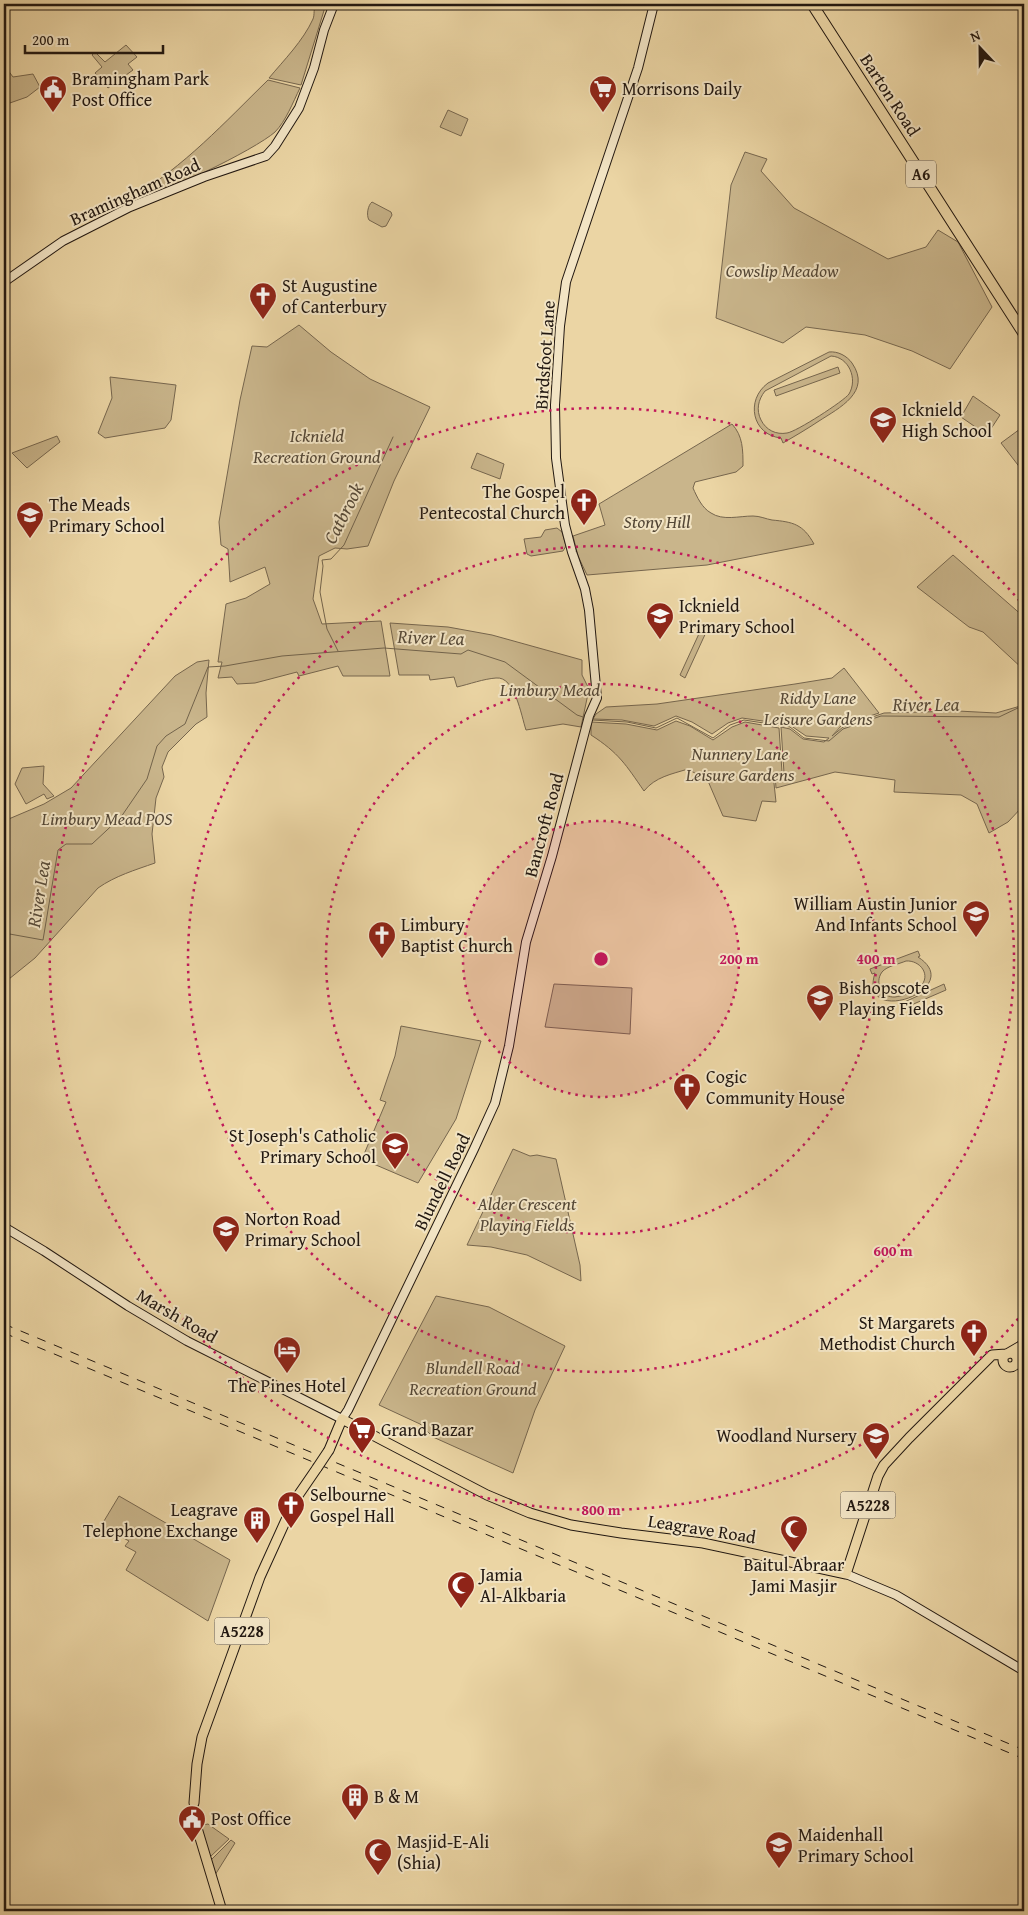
<svg xmlns="http://www.w3.org/2000/svg" width="1028" height="1915" viewBox="0 0 1028 1915" font-family="'Gentium Book Plus',serif">
<rect width="100%" height="100%" fill="#ebd5a4"/>
<filter id="stains"><feTurbulence type="fractalNoise" baseFrequency=".004" numOctaves="4"/><feColorMatrix values="0 0 0 0 .2 0 0 0 0 .09 0 0 0 0 .02 0 0 0 .5 -.17"/></filter>
<radialGradient id="worn" r=".72"><stop offset=".6" stop-color="#630" stop-opacity="0"/><stop offset="1" stop-color="#630" stop-opacity=".3"/></radialGradient>
<path fill="#c9b58b" stroke="#76664e" fill-rule="evenodd" d="M316 4H326L301 85 269 78C284 60 303 41 313 19 315 14 313 9 316 4Z
M126 45 137 57 128 64 133 70 108 88 95 73 102 67 92 55 95 52 105 62Z
M4 65 13 77 33 74 40 87 27 97 7 104 4 116Z
M268 80 300 88C293 102 286 121 275 132 256 149 154 200 131 198 184 167 225 122 268 80Z
M448 110 468 119 461 136 440 127Z
M745 152 767 159 761 171 794 208 888 259 926 247 938 230 958 242 992 307 950 369 912 351 865 335 806 327 783 343 716 318 731 185Z
M372 202 391 212 392 215 386 226 382 227 369 220C366 215 368 205 372 202Z
M299 325 331 352 370 379 430 407 394 481 368 546 347 549 335 548 319 556 313 599 322 624 381 621 390 676H343L338 666 299 676 297 672 255 683 237 684 232 677 218 678 222 662H218L226 604 246 598 270 584 265 567 230 582 228 549 221 545 219 522 240 400 252 346 267 347Z
M829 352C838 351 847 356 852 363 872 392 839 408 819 421 807 429 795 436 783 443L781 438C752 435 745 400 768 383ZM831 356C849 357 858 379 849 394 844 401 796 432 787 433 776 435 766 430 761 420 756 410 758 400 765 391Z
M838 367 840 373 776 396 774 390Z
M110 377 176 385 171 420 165 428 105 438 98 433 112 398Z
M973 396 1000 415 987 435 961 417Z
M732 424C743 436 743 450 743 466L736 472 695 482 693 488C697 497 702 508 711 513 723 521 739 516 753 516 760 516 766 519 772 520 793 522 803 524 814 544L707 565 587 575 578 556 573 536 605 525 599 504Z
M1020 429 1024 434V466L1021 469 1001 443Z
M57 436 60 442 27 468 12 453Z
M477 453 504 464 500 479 471 468Z
M557 528 562 532 566 546 563 551 531 556 527 554 524 539 541 537 545 530Z
M953 555 1024 617V670L983 632 969 627 917 587Z
M390 623 448 627 492 635 582 660V675L589 689 581 727 563 724 526 730C521 715 515 676 496 678 483 679 470 684 457 687L454 677 430 680 429 675H399Z
M703 625 708 628 685 678 680 675Z
M209 660 206 693 207 717 196 724 168 752 162 767 164 777 156 798 152 834 155 863C135 870 115 876 98 888L35 958 9 979 4 976V821L44 804 71 788 175 676 197 662Z
M844 668 879 713 842 725 832 736 843 727 884 713 958 711 996 713 1024 705V805L1008 822 989 833 977 804 961 795 894 792 895 780 835 772 776 788 775 774 784 773 781 727 790 729 803 739 824 742 829 738 806 736 790 725 742 718 728 723 712 734 692 722 676 716 654 726 622 720 593 719 596 714 606 707 657 704 795 684 832 678Z
M676 721 690 726 713 740 732 727 745 722 779 728 782 772 773 774 776 802 762 801 756 821 723 816 708 781 688 769C672 774 655 777 644 791 626 765 619 753 591 735V722L626 724 657 730Z
M44 766 43 784 54 796 47 799 44 794 26 804 15 784 22 768Z
M918 951 920 956 918 957C968 989 857 1029 875 973L872 974 870 969ZM906 961C920 960 932 975 920 987 915 992 902 996 895 997 882 998 874 983 882 972 887 966 899 964 906 961Z
M554 984 632 988 630 1034 545 1027Z
M944 984 946 990 902 1009 900 1004Z
M401 1026 481 1041 456 1119 418 1183 362 1159 386 1102 380 1100 395 1056Z
M513 1149 530 1156 537 1155 556 1159 580 1265 581 1281 527 1255 491 1247 467 1245Z
M436 1296 489 1307 565 1346 535 1410 513 1473 433 1437 420 1424 379 1405Z
M119 1496 230 1560 208 1621 126 1570 136 1552 125 1546 129 1541 101 1526Z
M208 1824 229 1839 210 1857 201 1829 203 1825Z
M231 1840 235 1843 215 1875 211 1860Z"/>
<g fill="none" stroke-linecap="round" stroke-linejoin="round">
<path stroke="#72634b" stroke-width="1" d="M338 651 327 629 320 592 323 566 322 560 331 559 344 545 393 437
M592 720 627 722 656 728 677 718 713 738 730 725 744 720 790 727 804 738 829 741 843 729 881 716 999 717 1020 707H1024
M4 933 43 940 58 850 66 844H92L121 817 147 779 157 746 166 736 185 724 208 667 225 666 282 656 384 648 461 654 468 650 505 662 577 715 586 718"/>
<g stroke="#221811" stroke-width="10">
<path id="secondary" d="M4 282 63 241 130 207 204 177 266 156 275 146 299 108 314 68 324 30 334 4
M4 1227 44 1251 128 1306 187 1341 342 1419 348 1410 474 1149 495 1103 509 1046 526 942 552 856 589 716 597 698 589 610 585 589 572 552 565 525 556 458 555 405 560 326 566 282 638 68 654 4
M846 1574 896 1595 1024 1671"/>
</g>
<g stroke="#221811" stroke-width="11">
<path id="primary" d="M1003 1360a7 7 0 1 1 14 0a7 7 0 1 1-14 0Z
M1007 1354 1024 1344
M329 1450 342 1419 487 1495 530 1513 571 1525 621 1533 703 1543 846 1574 878 1476 884 1465 909 1438 992 1355 1006 1354
M194 1803 197 1764 202 1737 260 1577 295 1500 317 1468
M195 1812 197 1828 222 1911"/>
</g>
<g stroke="#221811" stroke-width="12">
<path id="highway" d="M812 4 1024 334"/>
</g>
<use href="#secondary" stroke="#f2e4c4" stroke-width="8"/>
<use href="#primary" stroke="#ebd5a4" stroke-width="9"/>
<use href="#highway" stroke="#ebd5a4" stroke-width="10"/>
<path stroke="#221811" stroke-width="1" stroke-dasharray="9 9" stroke-linecap="butt" d="M4 1324 1024 1750
M4 1333 1024 1759"/>
<g stroke="#221811" stroke-width="11" stroke-linecap="butt">
<path id="primary-bridge" d="M317 1468 329 1450"/>
</g>
<use href="#primary-bridge" stroke="#ebd5a4" stroke-width="9"/>
</g>
<circle cx="601" cy="959" r="138" fill="#c2185b" fill-opacity=".12"/>
<g fill="none" stroke="#c2185b" stroke-width="2.5" stroke-dasharray="2.5 5">
<circle cx="601" cy="959" r="138"/>
<circle cx="601" cy="959" r="275"/>
<circle cx="601" cy="959" r="413"/>
<path d="M1023 1313A551 551 0 1 1 1023 605"/>
</g>
<defs>
<g id="civic-pin" transform="scale(1.4375)"><path d="M0 17L-7.5 6A9.5 9.5 0 1 1 7.5 6Z" fill="#8f2418" stroke="#f2e4c4"/><path d="M-.6-6.5H3V-4.5H.6V-3L4-1V1h2V6H-6V1h2V-1L-.6-3ZM-1.2 2.5V6h2.4V2.5Z" fill="#fff"/></g>
<g id="supermarket-pin" transform="scale(1.4375)"><path d="M0 17L-7.5 6A9.5 9.5 0 1 1 7.5 6Z" fill="#8f2418" stroke="#f2e4c4"/><path d="M-6-5.5h2.5l.6 2H6L4.5 2H-2.5L-4.4-4H-6ZM-1.5 3.2a1.3 1.3 0 1 0 .1 0ZM3 3.2a1.3 1.3 0 1 0 .1 0Z" fill="#fff"/></g>
<g id="church-pin" transform="scale(1.4375)"><path d="M0 17L-7.5 6A9.5 9.5 0 1 1 7.5 6Z" fill="#8f2418" stroke="#f2e4c4"/><path d="M-1.2-6h2.4v3.5h3.3v2.4h-3.3V6h-2.4V-.1h-3.3v-2.4h3.3Z" fill="#fff"/></g>
<g id="school-pin" transform="scale(1.4375)"><path d="M0 17L-7.5 6A9.5 9.5 0 1 1 7.5 6Z" fill="#8f2418" stroke="#f2e4c4"/><path d="M0-5L7-2L0 1L-7-2ZM-4 1L0 2.5L4 1V4Q0 6-4 4Z" fill="#fff"/></g>
<g id="hotel-pin" transform="scale(1.4375)"><path d="M0 17L-7.5 6A9.5 9.5 0 1 1 7.5 6Z" fill="#8f2418" stroke="#f2e4c4"/><path d="M-6-4.5h1.5V1H6V5H4.5V3h-9V5H-6ZM-4 0a1.8 1.8 0 1 1 3.6 0ZM.5 0V-2.5h3Q6-2.5 6 0Z" fill="#fff"/></g>
<g id="building-pin" transform="scale(1.4375)"><path d="M0 17L-7.5 6A9.5 9.5 0 1 1 7.5 6Z" fill="#8f2418" stroke="#f2e4c4"/><path d="M-4-6H4V6H1V3H-1V6H-4ZM-2.5-4.3h1.7v1.8h-1.7ZM.8-4.3h1.7v1.8H.8ZM-2.5-1h1.7V.8h-1.7ZM.8-1h1.7V.8H.8Z" fill="#fff"/></g>
<g id="mosque-pin" transform="scale(1.4375)"><path d="M0 17L-7.5 6A9.5 9.5 0 1 1 7.5 6Z" fill="#8f2418" stroke="#f2e4c4"/><path d="M3.5-4.9A6 6 0 1 0 3.5 4.9A5 5 0 1 1 3.5-4.9Z" fill="#fff"/></g>
</defs>
<g fill-rule="evenodd">
<use href="#civic-pin" x="53" y="89"/>
<use href="#supermarket-pin" x="603" y="89"/>
<use href="#church-pin" x="263" y="296"/>
<use href="#school-pin" x="883" y="420"/>
<use href="#church-pin" x="584" y="502"/>
<use href="#school-pin" x="30" y="515"/>
<use href="#school-pin" x="660" y="616"/>
<use href="#school-pin" x="976" y="914"/>
<use href="#church-pin" x="382" y="935"/>
<use href="#school-pin" x="820" y="998"/>
<use href="#church-pin" x="687" y="1087"/>
<use href="#school-pin" x="395" y="1146"/>
<use href="#school-pin" x="226" y="1229"/>
<use href="#church-pin" x="974" y="1333"/>
<use href="#hotel-pin" x="287" y="1350"/>
<use href="#supermarket-pin" x="362" y="1430"/>
<use href="#school-pin" x="876" y="1436"/>
<use href="#church-pin" x="291" y="1505"/>
<use href="#building-pin" x="257" y="1520"/>
<use href="#mosque-pin" x="794" y="1529"/>
<use href="#mosque-pin" x="461" y="1585"/>
<use href="#building-pin" x="355" y="1797"/>
<use href="#civic-pin" x="192" y="1819"/>
<use href="#school-pin" x="779" y="1845"/>
<use href="#mosque-pin" x="378" y="1852"/>
</g>
<g text-anchor="middle" stroke-width="4" stroke-linejoin="round" paint-order="stroke">
<g fill="#f2e4c4" stroke="#605547" stroke-width="1">
<rect x="906" y="160.5" width="30" height="27" rx="4"/>
<rect x="840.5" y="1491.5" width="55" height="27" rx="4"/>
<rect x="214.5" y="1617.5" width="55" height="27" rx="4"/>
</g>
<g font-size="16" font-weight="bold" fill="#221811">
<text x="921" y="180">A6</text>
<text x="868" y="1511">A5228</text>
<text x="242" y="1637">A5228</text>
</g>
<g font-size="18" fill="#221811" stroke="#f2e4c4" text-anchor="start">
<text x="72" y="85">Bramingham Park<tspan x="72" dy="21">Post Office</tspan></text>
<text x="622" y="95">Morrisons Daily</text>
<text x="282" y="292">St Augustine<tspan x="282" dy="21">of Canterbury</tspan></text>
<text x="902" y="416">Icknield<tspan x="902" dy="21">High School</tspan></text>
<text x="565" y="498" text-anchor="end">The Gospel<tspan x="565" dy="21">Pentecostal Church</tspan></text>
<text x="49" y="511">The Meads<tspan x="49" dy="21">Primary School</tspan></text>
<text x="679" y="612">Icknield<tspan x="679" dy="21">Primary School</tspan></text>
<text x="957" y="910" text-anchor="end">William Austin Junior<tspan x="957" dy="21">And Infants School</tspan></text>
<text x="401" y="931">Limbury<tspan x="401" dy="21">Baptist Church</tspan></text>
<text x="839" y="994">Bishopscote<tspan x="839" dy="21">Playing Fields</tspan></text>
<text x="706" y="1083">Cogic<tspan x="706" dy="21">Community House</tspan></text>
<text x="376" y="1142" text-anchor="end">St Joseph's Catholic<tspan x="376" dy="21">Primary School</tspan></text>
<text x="245" y="1225">Norton Road<tspan x="245" dy="21">Primary School</tspan></text>
<text x="955" y="1329" text-anchor="end">St Margarets<tspan x="955" dy="21">Methodist Church</tspan></text>
<text x="287" y="1392" text-anchor="middle">The Pines Hotel</text>
<text x="381" y="1436">Grand Bazar</text>
<text x="857" y="1442" text-anchor="end">Woodland Nursery</text>
<text x="310" y="1501">Selbourne<tspan x="310" dy="21">Gospel Hall</tspan></text>
<text x="238" y="1516" text-anchor="end">Leagrave<tspan x="238" dy="21">Telephone Exchange</tspan></text>
<text x="794" y="1571" text-anchor="middle">Baitul Abraar<tspan x="794" dy="21">Jami Masjir</tspan></text>
<text x="480" y="1581">Jamia<tspan x="480" dy="21">Al-Alkbaria</tspan></text>
<text x="374" y="1803">B &amp; M</text>
<text x="211" y="1825">Post Office</text>
<text x="798" y="1841">Maidenhall<tspan x="798" dy="21">Primary School</tspan></text>
<text x="397" y="1848">Masjid-E-Ali<tspan x="397" dy="21">(Shia)</tspan></text>
</g>
<g font-size="18" fill="#221811" stroke="#f2e4c4">
<text transform="translate(890 95) rotate(57)" y="6">Barton Road</text>
<text transform="translate(135 192) rotate(-24)" y="6">Bramingham Road</text>
<text transform="translate(545 355) rotate(-86)" y="6">Birdsfoot Lane</text>
<text transform="translate(544 825) rotate(-75)" y="6">Bancroft Road</text>
<text transform="translate(442 1182) rotate(-64)" y="6">Blundell Road</text>
<text transform="translate(177 1316) rotate(30)" y="6">Marsh Road</text>
<text transform="translate(702 1529) rotate(9)" y="6">Leagrave Road</text>
</g>
<g font-size="18" font-style="italic" fill="#544736" stroke="#f2e4c4">
<text x="782" y="277">Cowslip Meadow</text>
<text x="317" y="442">Icknield<tspan x="317" dy="21">Recreation Ground</tspan></text>
<text x="657" y="528">Stony Hill</text>
<text x="550" y="696">Limbury Mead</text>
<text x="818" y="704">Riddy Lane<tspan x="818" dy="21">Leisure Gardens</tspan></text>
<text x="740" y="760">Nunnery Lane<tspan x="740" dy="21">Leisure Gardens</tspan></text>
<text x="107" y="825">Limbury Mead POS</text>
<text x="527" y="1210">Alder Crescent<tspan x="527" dy="21">Playing Fields</tspan></text>
<text x="473" y="1374">Blundell Road<tspan x="473" dy="21">Recreation Ground</tspan></text>
</g>
<g font-size="19" font-style="italic" fill="#574a38" stroke="#f2e4c4">
<text transform="translate(343 513) rotate(-63)" y="7">Catbrook</text>
<text transform="translate(431 637) rotate(2)" y="7">River Lea</text>
<text x="926" y="711">River Lea</text>
<text transform="translate(38 894) rotate(-81)" y="7">River Lea</text>
</g>
</g>
<circle cx="601" cy="959" r="8" fill="#c2185b" stroke="#f2e4c4" stroke-width="2.5"/>
<g font-size="15" text-anchor="middle" font-weight="bold" fill="#c2185b" stroke="#f2e4c4" stroke-width="4" stroke-linejoin="round" paint-order="stroke">
<text x="739" y="964">200 m</text>
<text x="876" y="964">400 m</text>
<text x="893" y="1256">600 m</text>
<text x="601" y="1515">800 m</text>
</g>
<rect width="1028" height="1915" fill="none" stroke="#ebd5a4" stroke-width="20"/>
<rect x="5" y="5" width="1018" height="1905" fill="none" stroke="#221811" stroke-width="2.5"/>
<rect x="10" y="10" width="1008" height="1895" fill="none" stroke="#221811"/>
<g transform="translate(980 48) rotate(338)" stroke="#f2e4c4" stroke-width="4" paint-order="stroke">
<path d="M0-4L9 19L0 12L-9 19Z" fill="#221811"/>
<text y="-8" font-size="14" font-weight="bold" text-anchor="middle" fill="#221811">N</text>
</g>
<path d="M25 45v8h138v-8" fill="none" stroke="#221811" stroke-width="2.5"/>
<text x="32" y="45" font-size="15" fill="#221811" stroke="#f2e4c4" stroke-width="4" paint-order="stroke">200 m</text>
<rect width="100%" height="100%" filter="url(#stains)"/>
<rect width="100%" height="100%" fill="url(#worn)"/>
</svg>
